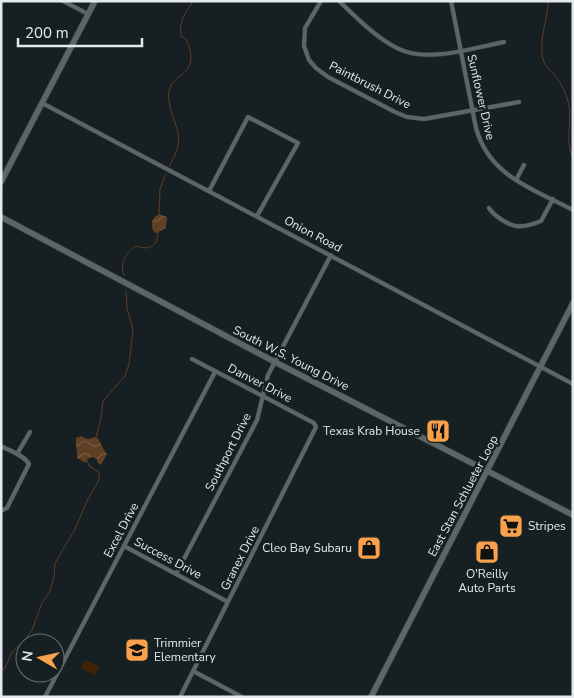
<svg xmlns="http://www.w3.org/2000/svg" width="574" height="698" viewBox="0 0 574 698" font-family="'Nunito Sans',sans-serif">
<defs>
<pattern id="water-waves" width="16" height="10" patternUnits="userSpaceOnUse" patternTransform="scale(1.25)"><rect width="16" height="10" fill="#5f4024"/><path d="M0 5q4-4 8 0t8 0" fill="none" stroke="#765c44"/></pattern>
</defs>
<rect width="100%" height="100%" fill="#161f21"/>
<path fill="#412408" d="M85 660 99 667 95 675 81 668Z"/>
<path fill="url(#water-waves)" d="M159 214 167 217 166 228 156 233 153 231C151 222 151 219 159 214Z
M81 436 88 439 96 437C101 440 102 449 107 454L101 465 97 462V459L92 457 87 459 88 462H84L77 458C78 450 75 446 76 438Z"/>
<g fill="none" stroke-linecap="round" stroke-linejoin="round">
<path stroke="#5f4024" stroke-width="1" d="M548 1C548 21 537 44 544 62 546 68 553 72 556 77 561 83 566 94 568 101 573 120 564 141 573 158
M169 167C172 160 177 153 178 145 182 128 166 111 169 92 171 72 203 77 186 39L182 37C177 23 186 13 193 1
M159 214 160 189 166 174
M124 275C119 264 126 252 136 246 150 251 158 246 158 231
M96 437 101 418 103 401 125 376 129 364 133 329 127 308 126 291
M1 671 5 668 12 652 25 640 32 630 42 603 49 593 54 577 55 563 74 531 88 499 99 480V472L89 466 88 463"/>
<g stroke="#343a3c" stroke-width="5">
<path id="street" d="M63 1 88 14
M321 1 305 28 304 46 309 60 316 68 328 77 395 112 407 117 424 119 519 102
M339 1C357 18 376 38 399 49 429 63 472 48 504 42
M451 1 476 128C489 176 533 189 573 210
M42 103 573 384
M516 180 524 165
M209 191 248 117 298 143 257 216
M489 208C493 215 508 225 516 226 523 227 534 224 541 221L553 199
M1 446C10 451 24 455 29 464L7 508 1 511
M17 454 30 432
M124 546 228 602
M176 574 257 420 268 375 331 255
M193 671 242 697
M45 697 215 372
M180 697 316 427 314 423 192 359"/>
</g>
<g stroke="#343a3c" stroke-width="7">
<path id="secondary" d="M1 182 95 1
M1 217 275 362 573 515
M371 697 573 303"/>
</g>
<use href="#street" stroke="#5c6668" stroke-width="4"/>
<use href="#secondary" stroke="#5c6668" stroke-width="5.5"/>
</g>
<defs>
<g id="restaurant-square" transform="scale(1.25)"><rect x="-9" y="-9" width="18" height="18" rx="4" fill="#f9a04d" stroke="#161f21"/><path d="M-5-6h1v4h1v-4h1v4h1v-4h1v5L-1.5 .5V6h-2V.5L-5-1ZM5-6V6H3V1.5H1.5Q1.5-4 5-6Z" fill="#111"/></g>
<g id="supermarket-square" transform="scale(1.25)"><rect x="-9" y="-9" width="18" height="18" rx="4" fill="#f9a04d" stroke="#161f21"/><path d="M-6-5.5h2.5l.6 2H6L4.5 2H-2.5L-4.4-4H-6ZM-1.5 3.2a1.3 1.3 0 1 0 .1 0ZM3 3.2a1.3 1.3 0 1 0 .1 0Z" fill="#111"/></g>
<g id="shop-square" transform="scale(1.25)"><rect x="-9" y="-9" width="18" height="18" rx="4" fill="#f9a04d" stroke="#161f21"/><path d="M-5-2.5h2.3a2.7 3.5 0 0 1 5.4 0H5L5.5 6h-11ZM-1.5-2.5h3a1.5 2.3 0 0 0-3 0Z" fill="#111"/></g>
<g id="school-square" transform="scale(1.25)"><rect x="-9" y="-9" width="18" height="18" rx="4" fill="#f9a04d" stroke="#161f21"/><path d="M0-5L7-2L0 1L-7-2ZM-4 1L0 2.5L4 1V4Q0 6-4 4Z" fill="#111"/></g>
</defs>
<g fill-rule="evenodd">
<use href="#restaurant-square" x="438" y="431"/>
<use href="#supermarket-square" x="511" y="526"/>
<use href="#shop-square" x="369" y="548"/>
<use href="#shop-square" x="487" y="552"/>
<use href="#school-square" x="137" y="650"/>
</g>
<g text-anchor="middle" stroke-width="5" stroke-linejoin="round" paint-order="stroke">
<g font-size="12" fill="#e4e9eb" stroke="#161f21">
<text transform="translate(370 85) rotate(27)" y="4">Paintbrush Drive</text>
<text transform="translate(481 97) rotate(77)" y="4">Sunflower Drive</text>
<text transform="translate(313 234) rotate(28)" y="4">Onion Road</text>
<text transform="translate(291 358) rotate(27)" y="4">South W.S. Young Drive</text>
<text transform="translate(260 383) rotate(27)" y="4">Danver Drive</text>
<text transform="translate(228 452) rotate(-63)" y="4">Southport Drive</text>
<text transform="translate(463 496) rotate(-62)" y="4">East Stan Schlueter Loop</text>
<text transform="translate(121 530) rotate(-62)" y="4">Excel Drive</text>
<text transform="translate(168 558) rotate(28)" y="4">Success Drive</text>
<text transform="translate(240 558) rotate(-63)" y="4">Granex Drive</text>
</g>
<g font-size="12" fill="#e4e9eb" stroke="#161f21" text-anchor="end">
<text x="420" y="435">Texas Krab House</text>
<text x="528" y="530" text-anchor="start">Stripes</text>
<text x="352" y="552">Cleo Bay Subaru</text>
<text x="487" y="578" text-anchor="middle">O'Reilly<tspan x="487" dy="14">Auto Parts</tspan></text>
<text x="154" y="647" text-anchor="start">Trimmier<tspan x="154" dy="14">Elementary</tspan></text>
</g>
</g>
<rect width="574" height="698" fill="none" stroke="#e4e9eb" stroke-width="5"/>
<g transform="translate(40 658) rotate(279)"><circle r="24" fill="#161f21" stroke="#687072"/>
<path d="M0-4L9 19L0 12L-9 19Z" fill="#f9a04d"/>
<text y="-8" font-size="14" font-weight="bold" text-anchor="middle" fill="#e4e9eb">N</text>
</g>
<path d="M18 38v8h124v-8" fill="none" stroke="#e4e9eb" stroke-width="2.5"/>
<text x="25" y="38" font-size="15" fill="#e4e9eb" stroke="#161f21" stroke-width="4" paint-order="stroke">200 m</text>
</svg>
